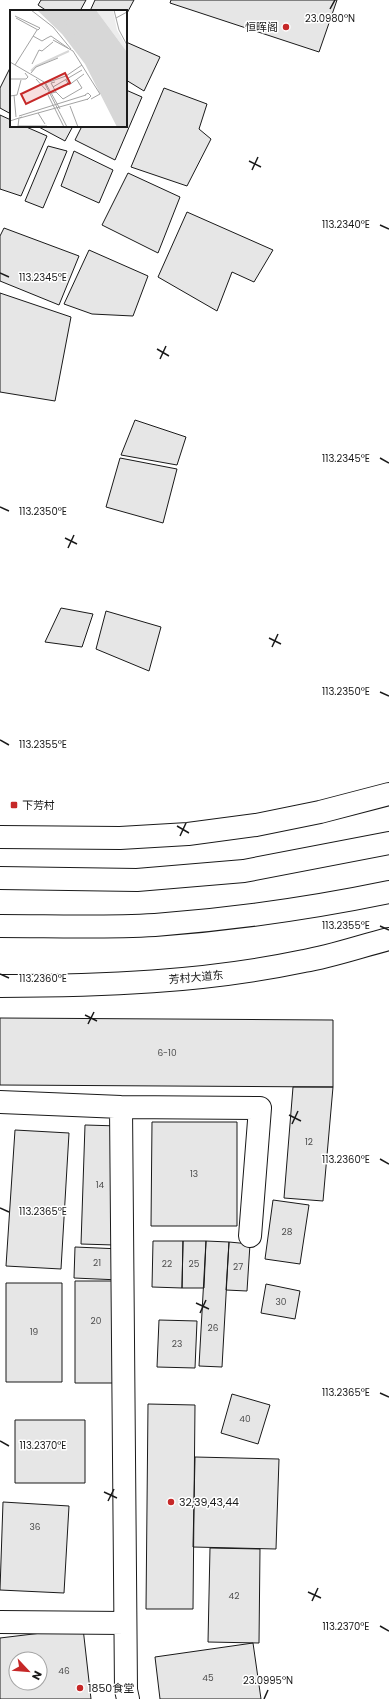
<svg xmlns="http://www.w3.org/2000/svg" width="389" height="1699" viewBox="0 0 389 1699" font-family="Poppins,'Noto Sans SC',sans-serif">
<rect width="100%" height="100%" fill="#fff"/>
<path fill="#e6e6e6" stroke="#1a1a1a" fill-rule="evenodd" d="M41 0H86L80 11H47L38 5Z
M95 0H134L126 15V11H90Z
M171 0H337L319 52 170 3Z
M126 42 160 57 144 91 126 80Z
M11 66V114L0 108V88Z
M164 88 207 104 199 129 211 139 187 186 131 167Z
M126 90 142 97 115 160 75 140 82 126H126Z
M0 115 11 120V126H24L47 136 21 196 0 189Z
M37 126H73L65 141Z
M48 146 67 151 43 208 25 201Z
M74 151 113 170 99 203 61 186Z
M128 173 180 197 158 253 102 225Z
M187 212 273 250 254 282 232 272 217 311 158 277Z
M4 228 79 256 59 305 0 281V236Z
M89 250 148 276 133 316 92 314 64 304Z
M0 293 71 317 55 401 0 392Z
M135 420 186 437 177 465 121 455Z
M120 458 177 469 163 523 106 507Z
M61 608 93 614 82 647 45 642Z
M106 611 161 627 149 671 96 649Z
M0 1018 333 1020V1087L0 1085Z
M293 1087H333L323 1201 284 1198Z
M152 1122H237V1226H151Z
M85 1125 119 1126 114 1245 81 1244Z
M15 1130 69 1133 61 1269 6 1266Z
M273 1200 309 1205 300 1264 265 1259Z
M153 1241H183L182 1288 152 1287Z
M183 1241H206L204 1288H182Z
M206 1241 229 1242 222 1367 199 1366Z
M229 1242 250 1244 247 1291 226 1290Z
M75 1247 121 1249 120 1280 74 1278Z
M75 1281H117V1383H75Z
M6 1283H62V1382H6Z
M266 1284 300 1291 295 1319 261 1313Z
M159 1320 197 1321 195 1368 157 1367Z
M232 1394 270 1405 258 1444 221 1433Z
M148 1404 195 1405 193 1609H146Z
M15 1420H85V1483H15Z
M195 1457 279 1459 276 1549 193 1547Z
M3 1502 69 1506 64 1593 0 1590Z
M210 1548 260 1549 259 1643 208 1642Z
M83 1628 91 1699H0V1638ZM16 1659H40V1683H16Z
M253 1643 261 1699H160L155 1657Z"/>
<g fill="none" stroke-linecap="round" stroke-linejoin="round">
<g stroke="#1a1a1a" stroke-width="24">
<path id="street" d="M0 1102 121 1107 260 1108 250 1236
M121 1107 126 1690 128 1699
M0 1622 125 1623"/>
</g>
<g stroke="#1a1a1a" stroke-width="24">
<path id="primary" d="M0 837 120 838 188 834 256 825 320 812 389 794
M0 986C102 986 204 982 304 961 333 956 361 946 389 939"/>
</g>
<g stroke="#1a1a1a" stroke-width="24">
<path id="highway" d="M0 878 137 880 244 871 389 843
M0 926C51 926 103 928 155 925 234 919 312 908 389 892"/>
</g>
<use href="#street" stroke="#fff" stroke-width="22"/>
<use href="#primary" stroke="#fff" stroke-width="22"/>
<use href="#highway" stroke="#fff" stroke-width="22"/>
</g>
<path fill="none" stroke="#1a1a1a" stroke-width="1.5" d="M330 9 335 0M249 161 261 167M252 170 258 157M380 225 389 229M0 273 9 277M157 349 169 356M160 359 166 346M380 458 389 463M0 507 9 511M65 538 77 544M68 548 74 535M269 638 281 644M272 647 278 634M380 692 389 696M0 740 9 745M177 826 189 833M180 836 186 823M380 926 389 930M0 974 9 978M85 1015 97 1021M88 1024 94 1012M289 1115 301 1121M292 1124 298 1111M380 1159 389 1164M0 1208 9 1212M196 1303 209 1309M200 1313 206 1300M380 1393 389 1397M0 1441 9 1446M104 1492 117 1498M108 1501 114 1489M308 1592 321 1598M312 1601 318 1588M380 1626 389 1631M264 1699 268 1690"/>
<g fill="#c62828" stroke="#fff" stroke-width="1.5">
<circle cx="286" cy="27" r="4"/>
<rect x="10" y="801" width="8" height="8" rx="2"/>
<circle cx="171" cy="1502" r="4"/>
<circle cx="80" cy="1688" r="4"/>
</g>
<g text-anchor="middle" stroke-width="3" stroke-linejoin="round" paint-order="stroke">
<g font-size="9" fill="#4d4d4d">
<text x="167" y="1056">6-10</text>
<text x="309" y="1145">12</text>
<text x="194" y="1177">13</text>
<text x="100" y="1188">14</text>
<text x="287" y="1235">28</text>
<text x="97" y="1266">21</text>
<text x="167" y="1267">22</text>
<text x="194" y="1267">25</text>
<text x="238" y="1270">27</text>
<text x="281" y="1305">30</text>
<text x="96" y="1324">20</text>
<text x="213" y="1331">26</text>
<text x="34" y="1335">19</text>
<text x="177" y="1347">23</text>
<text x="245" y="1422">40</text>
<text x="35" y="1530">36</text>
<text x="234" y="1599">42</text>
<text x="64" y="1674">46</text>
<text x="208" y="1681">45</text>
</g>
<g font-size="11" fill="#1a1a1a" stroke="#fff" text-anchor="start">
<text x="278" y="31" text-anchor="end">恒晖阁</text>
<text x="22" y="809">下芳村</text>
<text x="179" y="1506">32,39,43,44</text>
<text x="88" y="1692">1850食堂</text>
</g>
<g font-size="11" fill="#1a1a1a" stroke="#fff">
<text transform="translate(196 977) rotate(-5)" y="4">芳村大道东</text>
</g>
</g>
<g transform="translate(10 10)">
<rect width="117" height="117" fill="#fff"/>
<path d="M86 0H103L107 20 117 37V42Z" fill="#ededed"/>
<path d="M27 0H86L117 42V117H107L75 54 52 24Z" fill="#d7d7d7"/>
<path fill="none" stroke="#d7d7d7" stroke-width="2" d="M49 0 66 29 65 35M21 61 26 56 59 41"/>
<path fill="none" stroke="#a3a3a3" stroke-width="1" d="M21 0 43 17 61 39M104 0 109 20 117 35M5 6 30 18 28 20 6 8M106 8 117 2M23 26 32 31 37 28M37 28 41 26 58 38M43 30 63 41 78 65 90 84 81 89M0 52 34 72 57 117M22 54 29 40 32 41 43 32M5 55 27 20M21 63 26 57 48 48M0 69H16L18 67 15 63M26 69 36 80M56 70 59 75 74 64M35 72 50 99M45 72 41 73 46 82M36 73 56 66 72 55M43 77 72 60M42 83 46 82 53 89 72 78 67 70M4 85 6 107M38 85 54 117M75 85 78 83 81 86 77 90M0 86 7 85 11 70M60 96 68 117M28 103 35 114M9 106 76 85M9 108 8 116H37M10 108 78 89M0 111 12 107"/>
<path fill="#c62828" fill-opacity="0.15" stroke="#c62828" stroke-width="2" d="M55 63 60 73 16 94 11 84Z"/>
<rect width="117" height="117" fill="none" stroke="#1a1a1a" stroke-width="2"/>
</g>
<g font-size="10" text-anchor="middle" fill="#1a1a1a" stroke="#fff" stroke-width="3" stroke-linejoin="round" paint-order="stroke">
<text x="330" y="22">23.0980°N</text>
<text x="346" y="228">113.2340°E</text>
<text x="43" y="281">113.2345°E</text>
<text x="346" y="462">113.2345°E</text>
<text x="43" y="515">113.2350°E</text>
<text x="346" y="695">113.2350°E</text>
<text x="43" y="748">113.2355°E</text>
<text x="346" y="929">113.2355°E</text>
<text x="43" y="982">113.2360°E</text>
<text x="346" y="1163">113.2360°E</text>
<text x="43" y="1215">113.2365°E</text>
<text x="346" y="1396">113.2365°E</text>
<text x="43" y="1449">113.2370°E</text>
<text x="346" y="1630">113.2370°E</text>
<text x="268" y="1684">23.0995°N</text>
</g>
<g transform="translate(28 1671) rotate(116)"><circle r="19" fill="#ffffff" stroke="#a3a3a3"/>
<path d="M0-3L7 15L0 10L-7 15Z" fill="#c62828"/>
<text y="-6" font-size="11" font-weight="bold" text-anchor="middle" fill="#1a1a1a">N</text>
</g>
</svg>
